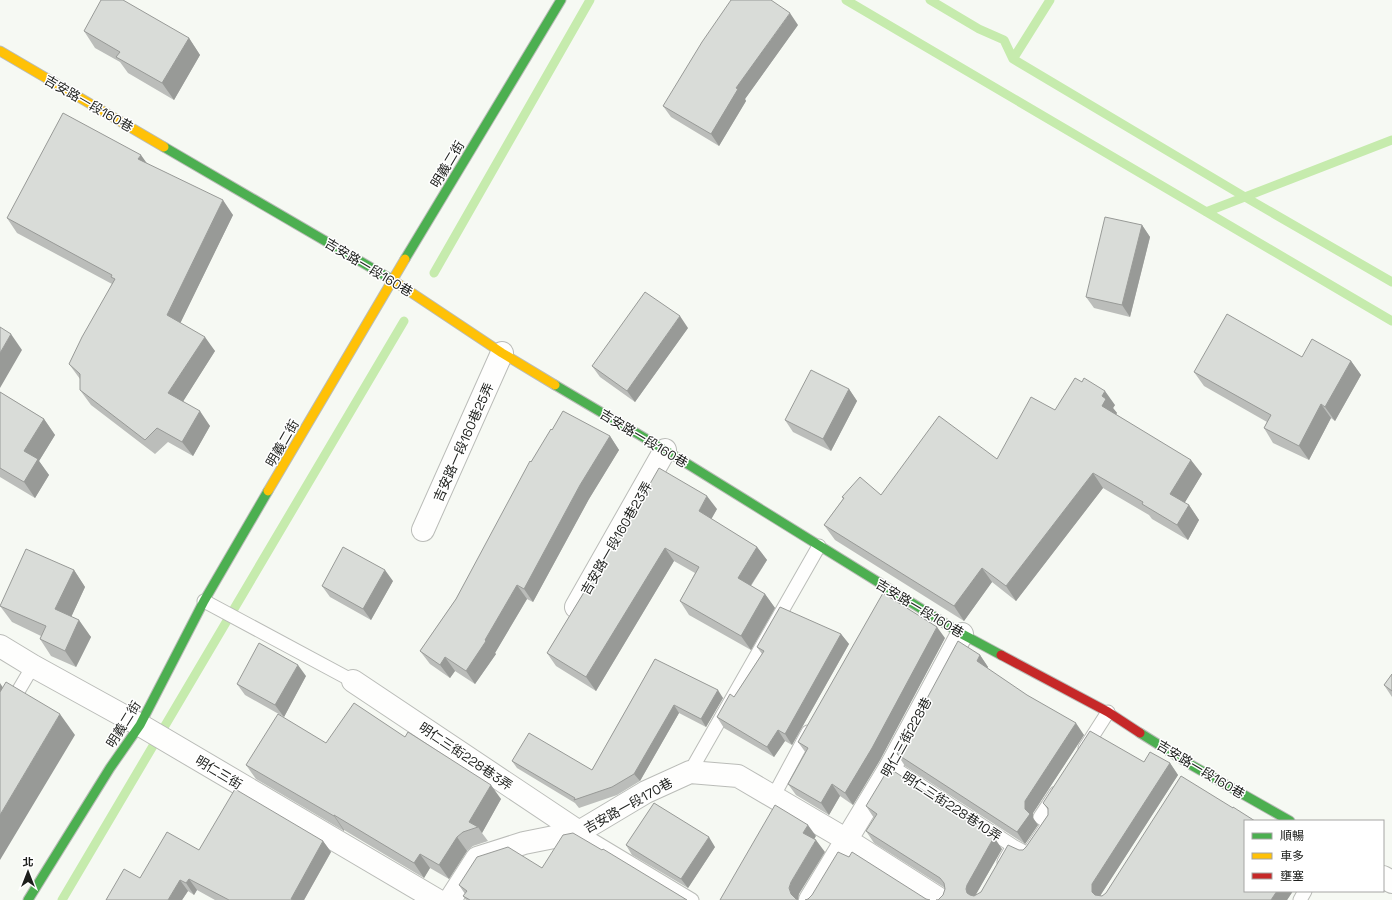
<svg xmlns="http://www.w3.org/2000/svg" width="1392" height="900" viewBox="0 0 1392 900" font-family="'Space Grotesk','Noto Sans TC',sans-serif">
<rect width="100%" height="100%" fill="#f6f9f3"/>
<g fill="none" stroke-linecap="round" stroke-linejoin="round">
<path stroke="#c6ebad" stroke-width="9" d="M846 0 1392 321
M930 0 979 29 1004 40 1013 59 1245 197 1392 282
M1013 59 1050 0
M1206 212 1392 140
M434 273 590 0
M62 900 404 321"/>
<g stroke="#babcb8" stroke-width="15">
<path id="lane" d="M204 601 353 681
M0 722 33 666
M1085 748 1108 712
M891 766 1013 846
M690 772 819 546
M773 797 808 732
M579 832 692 900
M1004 862 1013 846 1028 854 1049 823 1040 817 1056 793
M1300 900 1305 891"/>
</g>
<g stroke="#babcb8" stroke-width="24">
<path id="street" d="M423 530 502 353
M576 607 665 450
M0 646 33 666 140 725 437 900
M353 681 579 832
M1383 877 1392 882
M450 900 477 858 524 843 579 832 646 792 690 772 738 776 847 840 941 900
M810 900 891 766 962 634"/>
</g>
<g stroke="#babcb8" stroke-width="11">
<path id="fast" d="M164 147 394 281
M405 259 561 0
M555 385 665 450 962 634 1001 655
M1140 733 1193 766 1290 821
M28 900 110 768 140 725 204 601 268 491"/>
</g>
<g stroke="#babcb8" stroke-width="11">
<path id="slow" d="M0 51 164 147
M394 281 502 353 555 385
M268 491 405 259"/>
</g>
<g stroke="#babcb8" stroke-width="11">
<path id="jam" d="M1001 655 1108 712 1140 733"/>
</g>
<use href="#lane" stroke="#fefefd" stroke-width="13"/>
<use href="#street" stroke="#fefefd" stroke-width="22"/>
<use href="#fast" stroke="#4caf50" stroke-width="9"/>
<use href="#slow" stroke="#ffc107" stroke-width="9"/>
<use href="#jam" stroke="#c62828" stroke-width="9"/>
</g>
<path fill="#bbbdba" d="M798 25 745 99 746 101 719 146 671 117 663 106Z
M84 31 189 38 200 55 174 100 128 73 120 62 95 48Z
M146 163 233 215 180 323 215 351 183 401 210 426 193 456 168 442 155 454 91 405 80 390V379L69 364 112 284 17 233 7 218Z
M1142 225 1150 237 1130 317 1094 308 1086 297Z
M688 328 635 402 600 377 592 366Z
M1302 357 1351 361 1361 375 1335 421 1331 418 1309 460 1273 443 1264 428 1267 422 1204 386 1194 372Z
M849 389 857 401 831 451 793 432 785 420Z
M0 392 44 419 55 435 39 461 49 475 35 498 0 477Z
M1115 405 1113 408 1117 413 1116 414 1202 474 1184 503 1189 505 1199 520 1188 540 1152 519 1149 515 1103 488 1016 601 992 582 964 621 835 540 824 525 843 499 842 497 881 495 997 459 1055 410Z
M552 430 610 436 619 450 589 499 533 602 527 599 495 653 496 654 475 684 455 671 450 678 430 664 420 651 456 599 531 462Z
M717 509 711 519 757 547 767 560 751 586 765 594 775 608 751 650 689 615 680 601 695 573 674 561 596 691 556 666 547 653 611 548Z
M74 570 85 587 71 617 91 637 76 667 51 656 40 639 41 636 12 622 0 606Z
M393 581 371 620 330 597 322 586Z
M841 634 849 644 792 745 785 741 774 757 724 728 717 717 734 697 762 654 757 647Z
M945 638 880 760 853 805 840 796 829 815 796 795 788 784 806 753 798 742Z
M980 655 988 667 987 668 1084 735 1033 813V818L1038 825 1025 844 905 766 897 754Z
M655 659 723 698 706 727 679 713 640 781 617 795 579 808 575 803 517 768 512 761 592 770Z
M1392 674V697L1384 685Z
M306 676 284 717 245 695 237 684Z
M405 737 501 799 482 833 488 841 473 846 467 851 449 879 430 868 424 878 344 830V831L256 779 246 765 326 743Z
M1144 762 1170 763 1178 775 1100 896 1245 891H1293L1287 900H938L943 895 945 889V888L874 843 866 831 874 818 866 806 1002 849 975 896 981 892 1019 850H1023L1026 847 1048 815V810L1043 803Z
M323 841 331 852 304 900H215L197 890 194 895 188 891 182 900H106L140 878 199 850Z
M626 845 715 847 688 888 632 855Z
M602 850 687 900H466L463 896 465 894 459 885 542 868Z"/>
<path fill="#989a97" d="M790 13 798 25 745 99 746 101 719 146 711 134 736 88Z
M189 38 200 55 174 100 162 83Z
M141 155 151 169 138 159Z
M223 200 233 215 177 330 167 315Z
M1142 225 1150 237 1130 317 1122 305Z
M680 316 688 328 635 402 627 391Z
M11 334 22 350 0 388V353Z
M205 337 215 351 179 408 168 393Z
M1351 361 1361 375 1335 421 1325 407Z
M849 389 857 401 831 451 823 439Z
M1105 391 1115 405 1113 408 1117 413 1112 421 1102 406V396Z
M1321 404 1331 418 1309 460 1299 446Z
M200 411 210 426 193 456 182 442Z
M44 419 55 435 39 461 49 475 35 498 24 482V451Z
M610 436 619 450 589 499 533 602 524 589 580 485Z
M1191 460 1202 474 1181 509 1170 494Z
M1093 473 1103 488 1016 601 1006 586Z
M707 496 717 509 708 525 699 511Z
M1189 505 1199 520 1188 540 1177 525Z
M757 547 767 560 747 591 738 578Z
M665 548 674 561 596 691 586 677Z
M982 568 992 582 964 621 954 606Z
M74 570 85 587 67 626 55 609Z
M385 570 393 581 371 620 363 609Z
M517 585 527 599 495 653 496 654 475 684 466 671 485 640Z
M765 594 775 608 751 650 741 636Z
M79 620 91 637 76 667 65 651Z
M937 627 945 638 880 760 853 805 845 793Z
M841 634 849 644 792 745 785 734Z
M980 655 988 667 985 672 977 661Z
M445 657 455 671 450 678 440 665Z
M298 665 306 676 284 717 275 705Z
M0 683 7 694 0 706Z
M718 690 723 698 706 727 701 719Z
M674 705 679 713 640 781 634 774Z
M60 714 75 735 0 860V815Z
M1076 723 1084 735 1033 813V818L1038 825 1025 844 1017 832 1025 809V801Z
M778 730 785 741 774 757 767 747Z
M1170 763 1178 775 1100 896V900L1092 892V884Z
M832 784 840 796 829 815 821 803Z
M491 785 501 799 482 833 478 827 469 822Z
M334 815 344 830V831L334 816Z
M808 825 816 836 811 845 803 833Z
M457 837 467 851 449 879 439 865Z
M709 837 715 847 688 888 681 879Z
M994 837 1002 849 975 896 974 900 967 893 966 889 967 885Z
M816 840 825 852 799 894 798 900H795L791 894 789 888 791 882Z
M323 841 331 852 304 900H292L291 899Z
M420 854 430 868 424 878 414 863Z
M189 879 197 890 194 895 186 883Z
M180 880 188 891 182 900H168Z
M1277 891H1293L1287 900H1271Z"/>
<path fill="#d9dcd8" stroke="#989a97" d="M101 0H123L189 38 162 83 116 57 120 52 84 31Z
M731 0H771L790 13 736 88 738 89 711 134 663 106 702 42Z
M63 113 141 155 138 159 223 200 167 315 205 337 168 393 200 411 182 442 157 428 145 440 80 390V374L69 364 82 337 115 279 111 277 112 275 7 218Z
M1105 217 1142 225 1122 305 1086 297Z
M645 292 680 316 627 391 592 366Z
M1227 314 1302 357 1312 339 1351 361 1325 407 1321 404 1299 446 1264 428 1271 415 1194 372Z
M0 327 11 334 0 353Z
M811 370 849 389 823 439 785 420Z
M1075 378 1082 382 1084 378 1105 391 1102 396 1106 399 1102 406 1191 460 1170 494 1189 505 1177 525 1142 504 1143 502 1093 473 1006 586 982 568 954 606 824 525 844 498 842 497 860 477 881 495 939 416 997 459 1031 397 1055 410Z
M0 392 44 419 24 451 38 459 24 482 0 468Z
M563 411 610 436 580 485 524 589 517 585 485 640 486 641 466 671 445 657 440 665 420 651 456 599 530 461 531 462 551 429 552 430Z
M659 468 707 496 699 511 757 547 738 578 765 594 741 636 680 601 699 567 665 548 586 677 547 653 611 548 646 488 647 489Z
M343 547 385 570 363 609 322 586Z
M26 549 74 570 55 609 79 620 65 651 40 639 46 626 0 606Z
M883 593 937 627 872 748 845 793 832 784 821 803 788 784 808 748 798 742Z
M780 607 841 634 785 734 778 730 767 747 717 717 730 694 734 697 764 651 757 647Z
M958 641 980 655 977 661 1027 695 1076 723 1025 801V809L1030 814 1017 832 897 754Z
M259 643 298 665 275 705 237 684Z
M655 659 718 690 701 719 674 705 634 774 612 787 574 800 575 798 512 761 529 733 592 770Z
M1392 674V691L1384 685Z
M6 682 60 714 0 815V692Z
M354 703 405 737 408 732 491 785 469 822 478 827 463 832 457 837 439 865 420 854 414 863 334 815V816L246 765 278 714 326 743Z
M1090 731 1144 762 1150 752 1170 763 1092 884V892L1095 895 1102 896 1106 893 1181 776 1233 808V807L1255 821H1245V891H1277L1271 900H936H938L943 895 945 889 944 883 940 878 866 831 877 814 866 806 889 768 994 837 967 885 966 889 967 893 970 895 974 896 981 892 1008 845 1019 850H1023L1026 847 1048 815V808L1043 803Z
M235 789 323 841 291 899 293 900H229L189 879 186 883 180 880 168 900H106L124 869 140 878 167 832 199 850Z
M654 803 709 837 681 879 626 845Z
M775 805 808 825 803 833 816 840 791 882 789 888 791 894 796 899 798 900H720Z
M573 833 602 850 603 849 687 900H470L463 896 467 891 459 885 477 857 508 847 542 868 563 835Z
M838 852 849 857 852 852 926 899 930 900H805L808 899 812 895Z"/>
<g text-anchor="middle" stroke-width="3" stroke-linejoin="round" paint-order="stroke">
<g font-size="13" fill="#1d1f1c" stroke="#fff">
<text transform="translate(89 103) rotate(30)" y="5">吉安路一段160巷</text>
<text transform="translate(447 164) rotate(-59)" y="5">明義二街</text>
<text transform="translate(369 267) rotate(31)" y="5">吉安路一段160巷</text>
<text transform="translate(644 438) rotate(31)" y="5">吉安路一段160巷</text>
<text transform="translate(463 442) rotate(-66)" y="5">吉安路一段160巷25弄</text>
<text transform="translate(282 443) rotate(-60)" y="5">明義二街</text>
<text transform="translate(616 538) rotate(-60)" y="5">吉安路一段160巷23弄</text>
<text transform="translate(920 608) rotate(31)" y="5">吉安路一段160巷</text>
<text transform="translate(123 724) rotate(-58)" y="5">明義二街</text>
<text transform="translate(906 737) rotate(-61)" y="5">明仁三街228巷</text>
<text transform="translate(466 756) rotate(34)" y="5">明仁三街228巷3弄</text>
<text transform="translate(1201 769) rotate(31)" y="5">吉安路一段160巷</text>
<text transform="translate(219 772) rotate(31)" y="5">明仁三街</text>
<text transform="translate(628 805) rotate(-29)" y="5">吉安路一段170巷</text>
<text transform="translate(952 806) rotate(33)" y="5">明仁三街228巷10弄</text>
</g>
</g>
<rect x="1244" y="820" width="140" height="72" fill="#ffffff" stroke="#a5a5a4"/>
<rect x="1252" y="833" width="20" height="6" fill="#4caf50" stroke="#a5a5a4"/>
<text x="1280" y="840" font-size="12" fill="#1d1f1c">順暢</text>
<rect x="1252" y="853" width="20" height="6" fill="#ffc107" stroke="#a5a5a4"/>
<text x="1280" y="860" font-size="12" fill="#1d1f1c">車多</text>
<rect x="1252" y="873" width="20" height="6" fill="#c62828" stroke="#a5a5a4"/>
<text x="1280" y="880" font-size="12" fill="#1d1f1c">壅塞</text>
<g transform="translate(28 872)" stroke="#ffffff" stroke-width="3" paint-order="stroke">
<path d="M0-3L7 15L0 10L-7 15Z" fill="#1d1f1c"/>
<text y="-6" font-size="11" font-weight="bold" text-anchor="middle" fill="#1d1f1c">北</text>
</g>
</svg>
